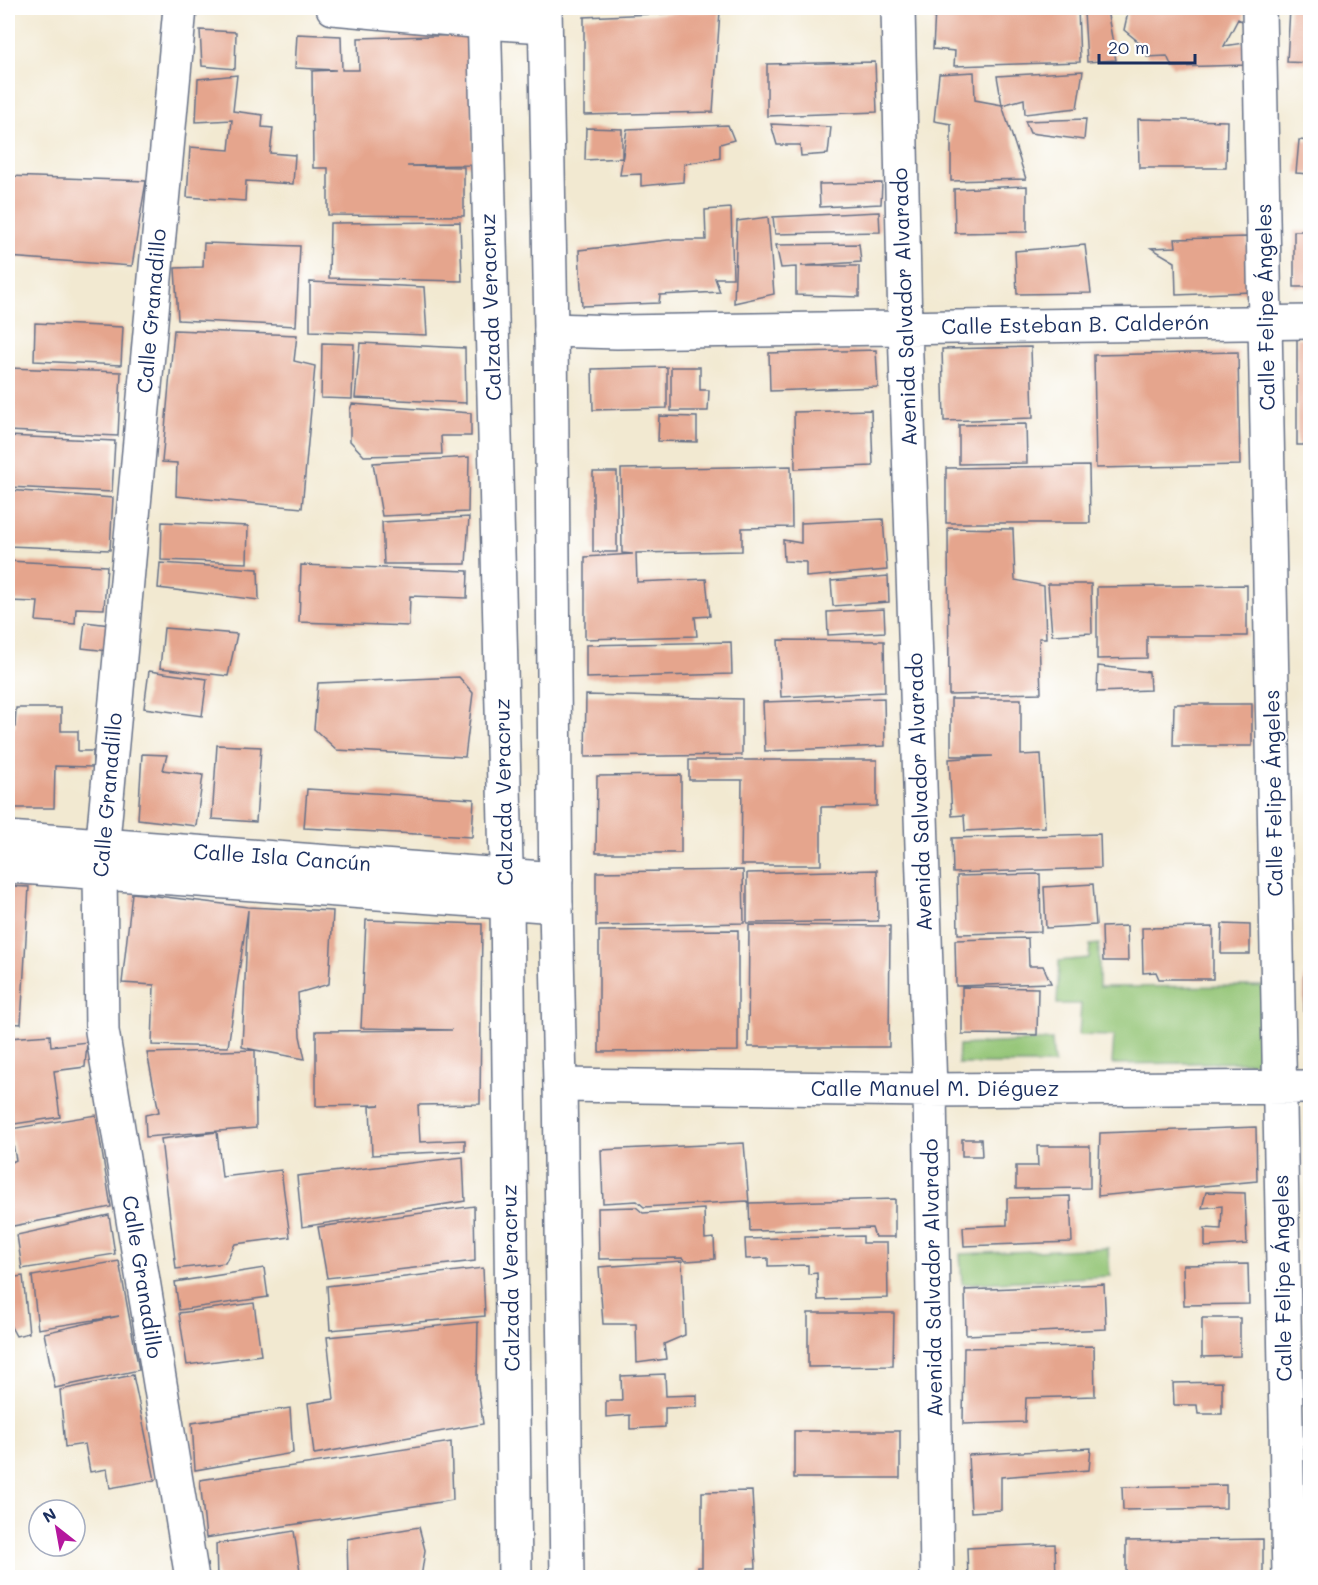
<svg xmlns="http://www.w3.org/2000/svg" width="1318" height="1585" viewBox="0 0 1318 1585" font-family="Mali,sans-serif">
<rect width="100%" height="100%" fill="#fff"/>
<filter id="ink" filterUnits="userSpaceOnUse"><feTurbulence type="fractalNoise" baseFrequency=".0167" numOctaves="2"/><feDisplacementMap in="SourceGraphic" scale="12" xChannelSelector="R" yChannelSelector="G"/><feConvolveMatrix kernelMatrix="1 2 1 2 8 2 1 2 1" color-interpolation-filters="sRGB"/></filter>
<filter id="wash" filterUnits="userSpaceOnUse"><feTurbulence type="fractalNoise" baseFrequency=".008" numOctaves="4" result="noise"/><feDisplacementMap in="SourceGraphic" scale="24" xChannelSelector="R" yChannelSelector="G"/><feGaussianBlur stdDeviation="1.35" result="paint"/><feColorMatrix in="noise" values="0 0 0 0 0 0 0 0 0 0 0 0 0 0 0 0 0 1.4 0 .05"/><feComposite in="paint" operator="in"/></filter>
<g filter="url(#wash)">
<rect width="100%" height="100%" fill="#f2e9d1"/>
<path fill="#93c474" stroke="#577a69" stroke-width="1.5" d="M1099 944V987L1265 986 1268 1062 1112 1064 1114 1036 1079 1035 1081 1004H1057L1059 961 1089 958 1090 945Z
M1052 1040 1054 1064H958L959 1045Z
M1108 1248 1110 1276 962 1284 960 1254Z"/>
<g id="blocks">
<path fill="#e5a58d" d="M1078 8 1080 62 954 66 955 51 933 49 935 10Z
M1190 8H1244V22L1238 19 1224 46 1251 42 1248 65 1172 67 1167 56 1147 57 1146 48 1124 30 1128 12Z
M1290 8H1310V63L1287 62Z
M1107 10 1116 60 1087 62 1084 12Z
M720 11 713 112 584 115V17Z
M200 30 236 32 235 69 202 66Z
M297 34 341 36 342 70H359L358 38 471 35 473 165 407 166 464 167V216L328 215V168H313L312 71 336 70 295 68Z
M875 62 877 112 767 116V64Z
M1083 71 1077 108 1025 114 1024 99 1002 105 997 76Z
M974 72 975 100 1002 105 1026 179 951 181V124L934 121 939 74Z
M237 75 233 111 263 115 262 127 273 128 270 153 295 155 293 184 246 181 245 201 187 197 190 147 229 150 232 120 196 122 198 79Z
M1086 119 1084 140 1030 133 1025 121Z
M1138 119 1227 121 1226 168H1139Z
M771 124 831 127 828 154 801 156 800 145H777Z
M728 125 734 140 720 144V158L684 164 683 182 641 186V174L620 175 627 129Z
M586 128 622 129V158L585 160Z
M1299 140 1310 141V174L1296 173Z
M8 176 146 181 132 266 8 257Z
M882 183 881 204 820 207 819 184Z
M1027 186V232L955 233 954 189Z
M731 208 733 278H715L720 292 660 295 659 303 582 306 579 250 668 240H706L705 210Z
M879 212 880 232 775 234 773 217Z
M768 217 774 294 734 303 737 221Z
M460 222 462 281 329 278 330 223Z
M1294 231H1310V287H1294Z
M1247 237 1251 292 1176 295 1175 262 1151 248 1176 247 1175 239Z
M204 243 300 246 296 326 178 320 175 268 203 267Z
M859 244 861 262 801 266H859V297L796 295V267L781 268 776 245Z
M1085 245 1091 293 1017 294 1015 251Z
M310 282 424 287 427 335 310 331Z
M35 323 123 327 121 365 34 361Z
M174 330 297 335 294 361 315 366 302 508 176 496 177 463 162 462Z
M1297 338H1310V445H1297Z
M322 343 354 344 352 399 321 398Z
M360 343 465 348 466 403 355 398Z
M1031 347 1033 418 944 421 942 349Z
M876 350 878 387 770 391 769 353Z
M1238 352 1240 465 1096 468 1094 355Z
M667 367V408L593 410 592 369Z
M671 367H700V390H709L708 411H671Z
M8 368 121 372 118 436 8 431Z
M352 404 471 413V436H441L442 454 364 456 350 441V410Z
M871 410 873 466 795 469 794 412Z
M659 416 697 417V442L658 441Z
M1026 424 1027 463 959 464V425Z
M8 436 115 441 112 492 8 487Z
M469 457 468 512 382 516 373 463Z
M791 466 792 527 742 528V551L636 553 637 582 706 579 710 616 695 617 697 636 585 639V557L633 554 622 553 621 469Z
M1089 466 1090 523H946V468Z
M593 472H617V552H593Z
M8 490 113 498 110 550 8 546Z
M469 517 466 564H384L382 522Z
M883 519 887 570 806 577V562L784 561 783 540 801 543V523Z
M162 522 248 526 247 563 161 560Z
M948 528 1013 529 1015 580 1044 586 1046 638H1039L1041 693 949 695Z
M8 561 107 566 104 609 76 608 75 624 36 621 38 602 8 601Z
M160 563 258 569 259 600 158 588Z
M301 565 468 571 467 598 410 596 409 626 299 622Z
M888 576 889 602 833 606 831 581Z
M1048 584H1091L1092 633 1052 635Z
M1247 585V636H1147V658L1097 659V587Z
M884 609 885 632 828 635 827 612Z
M85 622 110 625 108 651 82 648Z
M164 628 237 634 228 676 160 668Z
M778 640 884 641 885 692 781 697Z
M731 642 732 674 586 678V645Z
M1098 666 1149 672 1150 690 1097 692Z
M149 671 207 679 202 716 144 708Z
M459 677 473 693 465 757 337 750 314 729 318 683Z
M586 695 742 699V755L585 757Z
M884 698 885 746 765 751 763 702Z
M951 699H1021V755L1041 754 1045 827 965 831 964 815 952 816 949 759 993 756H951Z
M1174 704H1252V746H1173Z
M16 708H61V731H78V751H93V767L55 766 54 808H8V726L15 727Z
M217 745 261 747 256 822 212 819Z
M142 754 167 755 163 770 203 775 196 826 138 819Z
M689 760H877V806L821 807V865H741L742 780H689Z
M681 775V853H596L597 776Z
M307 789 474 799 472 837 304 828Z
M1100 834 1101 868 953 873 952 838Z
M743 870 744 923 596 926V872Z
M877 870 878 921 747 923V873Z
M1040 874 1041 932 958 934 957 876Z
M1093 884 1096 925 1046 928 1044 887Z
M8 886 29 887 21 1024 8 1023Z
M132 893 248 907 333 911 329 984 298 993 300 1036 305 1059 255 1050 256 1128 146 1137 145 1115 159 1112 147 1053 255 1050 242 1047 248 910 228 1047 152 1045 154 985 122 983Z
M366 920 482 924 480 1104 418 1105 420 1142 465 1140V1151L372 1155 370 1106 380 1105 316 1106V1031L452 1030 361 1028Z
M1222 924 1250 925V954H1221Z
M749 925 890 926 889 1047H748Z
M1127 926 1128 961H1103L1102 927Z
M1213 927V979H1159L1156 972 1143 973 1142 928Z
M738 930V1051L599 1052V931Z
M1028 938 1029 966H1043L1051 983 956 986 955 940Z
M1304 976H1310V1040H1304Z
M962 987 1038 988 1037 1035 962 1034Z
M50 1035 51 1046 87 1042 85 1067 54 1071 60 1117 8 1125V1038Z
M96 1115 111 1207 8 1227V1164L16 1160 10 1129Z
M1256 1127 1257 1181 1098 1196 1100 1133Z
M217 1132 222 1177 281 1170 290 1237 235 1244 225 1263 176 1269 161 1139Z
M962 1139H981L982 1156H962Z
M744 1143 749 1203 747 1201 644 1207 637 1201 603 1203 601 1150Z
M1037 1146H1090V1188L1016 1189V1166H1038Z
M463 1157 465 1201 302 1227 297 1176Z
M1206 1192 1245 1193 1247 1244 1205 1247V1228L1221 1229 1222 1206 1202 1208Z
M1070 1196 1072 1242 964 1246 963 1227 1007 1225V1198Z
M895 1199V1237H875L872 1228 750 1231 749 1203Z
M474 1206 475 1261 327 1278 318 1227Z
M636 1207 643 1213 704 1209 705 1239 714 1238 715 1259 686 1261 682 1258 599 1259 598 1208Z
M109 1215 115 1254 22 1269 17 1235Z
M863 1236V1243H887L888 1298 818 1300 817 1273 808 1274V1265L768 1266V1258L746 1259 745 1239Z
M119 1261 139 1370 55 1388 44 1333 119 1316 38 1329 32 1276Z
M682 1261 685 1335 664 1344 666 1359 637 1363 636 1324H603L599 1267Z
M1248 1264 1249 1304 1184 1305 1183 1265Z
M264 1268 268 1297 179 1310 175 1282Z
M483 1268 485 1316 330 1330 327 1286Z
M23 1276 29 1333 16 1336 10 1325H8V1278Z
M1104 1284 1106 1329 966 1335 965 1290Z
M254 1303 261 1355 187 1365 179 1313Z
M808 1313H894L893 1366 808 1367Z
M1307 1313H1310V1361H1308Z
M1202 1318H1240V1356L1202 1357Z
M478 1322 477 1379 483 1424 314 1454 308 1403 334 1399 327 1337Z
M1094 1346 1095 1396 1026 1398 1025 1422 963 1424 964 1348Z
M665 1374 666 1396 697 1395V1407L665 1408V1427L630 1429V1415L606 1417V1401H622L621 1376Z
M133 1375 155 1480 110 1488 107 1469 90 1472 85 1444 65 1447 60 1390Z
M1222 1382V1414H1198L1197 1405H1174L1173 1383Z
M290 1408 293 1453 195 1470 192 1423Z
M794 1431H900V1478H794Z
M451 1442 453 1500 206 1538 200 1480Z
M1091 1448 1089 1470 1001 1477V1510L971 1512 968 1455Z
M1226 1485V1508L1123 1510 1122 1487Z
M752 1491 756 1568H748V1578H698V1567H702V1492Z
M419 1527 425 1550 421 1578H348L347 1539Z
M294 1531 301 1578H217L216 1544Z
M1263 1539V1578H1126V1541Z
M1055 1544 1056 1578H968L967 1548Z"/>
</g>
</g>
<g filter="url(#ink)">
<use href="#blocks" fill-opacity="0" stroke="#667086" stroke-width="1.5"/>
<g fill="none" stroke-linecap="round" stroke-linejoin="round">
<g stroke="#667086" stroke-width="36">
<path id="minor" d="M180 8 100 873 102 1031 192 1578
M333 8 484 22 545 26
M898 8 905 327 930 1090 937 1578
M1259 8 1289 1578
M551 330 617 332 1310 322
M8 838 556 879
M8 866 556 906
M560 1085 930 1090 1310 1087"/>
</g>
<g stroke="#667086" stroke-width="36">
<path id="major" d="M484 8 507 902 515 1578
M545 8 551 330 556 906 560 1085 567 1578"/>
</g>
<use href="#minor" stroke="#fff" stroke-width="33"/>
<use href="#major" stroke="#fff" stroke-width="33"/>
</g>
</g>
<g text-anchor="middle" stroke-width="4.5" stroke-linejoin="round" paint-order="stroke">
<g font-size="21" fill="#1b2f5e" stroke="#fff">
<text transform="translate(491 307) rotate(-92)" y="7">Calzada Veracruz</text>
<text transform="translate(905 307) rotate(-92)" y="7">Avenida Salvador Alvarado</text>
<text transform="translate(1266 307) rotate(-91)" y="7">Calle Felipe Ángeles</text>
<text transform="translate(152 311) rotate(-85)" y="7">Calle Granadillo</text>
<text transform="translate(1075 325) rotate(-1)" y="7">Calle Esteban B. Calderón</text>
<text transform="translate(504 792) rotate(-91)" y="7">Calzada Veracruz</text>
<text transform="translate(920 792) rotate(-92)" y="7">Avenida Salvador Alvarado</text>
<text transform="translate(1274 793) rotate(-91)" y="7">Calle Felipe Ángeles</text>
<text transform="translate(108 795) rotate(-85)" y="7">Calle Granadillo</text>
<text transform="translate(282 858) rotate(4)" y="7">Calle Isla Cancún</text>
<text x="935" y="1096">Calle Manuel M. Diéguez</text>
<text transform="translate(142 1277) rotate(81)" y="7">Calle Granadillo</text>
<text transform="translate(511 1278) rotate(-91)" y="7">Calzada Veracruz</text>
<text transform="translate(933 1278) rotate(-91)" y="7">Avenida Salvador Alvarado</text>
<text transform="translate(1283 1278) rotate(-91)" y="7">Calle Felipe Ángeles</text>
</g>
</g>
<rect width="1318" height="1585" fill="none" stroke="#fff" stroke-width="30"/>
<g transform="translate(57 1528) rotate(329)"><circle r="28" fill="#ffffff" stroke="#a4acbf" stroke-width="1.5"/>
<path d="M0-4.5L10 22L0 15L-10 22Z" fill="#b5179e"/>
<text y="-9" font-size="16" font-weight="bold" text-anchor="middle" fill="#1b2f5e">N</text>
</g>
<path d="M1099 54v9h96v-9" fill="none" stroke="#1b2f5e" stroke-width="3"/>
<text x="1108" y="54" font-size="18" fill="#1b2f5e" stroke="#ffffff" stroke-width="4.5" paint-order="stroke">20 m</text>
</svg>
